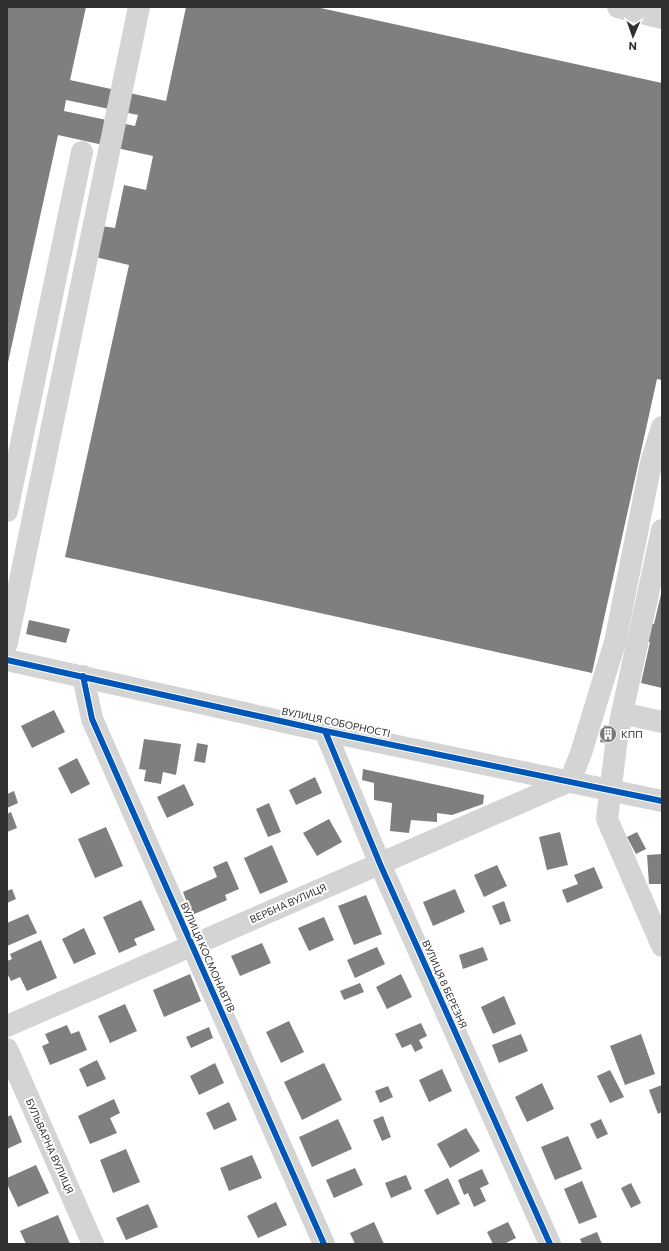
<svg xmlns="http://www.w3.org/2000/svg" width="669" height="1251" viewBox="0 0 669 1251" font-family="Commissioner,sans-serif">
<rect width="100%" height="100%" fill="#fff"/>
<path fill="#7f7f7f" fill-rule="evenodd" d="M8 7H86L70 80 166 101 186 7H316L662 83V380L657 379 592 673 65 557 129 265 95 257 102 226 115 228 124 185 146 190 153 156 58 135 7 367V8ZM66 100 138 115 135 126 64 111Z
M661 594H662V688L641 683 650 642 639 640 643 622 654 624Z
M29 620 70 629 66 643 26 634Z
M54 710 65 732 32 748 21 726Z
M604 725 615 727 612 744 600 742Z
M144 739 181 744 176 775 163 772 161 784 144 781 146 770 139 769Z
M197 743 208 745 205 763 194 761Z
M77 758 90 784 71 794 58 768Z
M363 769 484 795 483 804 452 815 437 813V822L411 820 409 833 390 831 392 803 374 800V783L362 780Z
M315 777 322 793 296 805 289 790Z
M184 784 194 805 167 818 157 797Z
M14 791 18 803 7 808V794Z
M269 803 281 832 268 837 256 809Z
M11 812 17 828 7 832V814Z
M329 819 342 842 317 856 303 833Z
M106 827 123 866 95 878 78 839Z
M560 832 568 865 547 870 539 837Z
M637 832 646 849 636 854 627 837Z
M272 845 288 882 260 894 244 858Z
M662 854V884H649L647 855Z
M227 861 239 889 225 895 227 900 192 915 183 892 217 877 213 867Z
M497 865 507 886 484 897 474 875Z
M594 867 603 888 567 903 562 890 578 884 574 875Z
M12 889 16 899 7 903V891Z
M455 889 465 912 433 926 423 902Z
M366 895 382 934 354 945 338 906Z
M141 900 155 930 134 939 137 945 119 953 103 917Z
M504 901 511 921 500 925 492 906Z
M28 914 37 933 7 946V923Z
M324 917 334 940 309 951 298 928Z
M84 928 96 954 74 964 62 939Z
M41 940 57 978 27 991 20 977 11 981 7 973V961L12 959 10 954Z
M262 943 271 963 240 976 231 956Z
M377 947 385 964 355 978 347 960Z
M483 947 488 960 463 969 459 955Z
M190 974 201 1001 164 1017 153 990Z
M401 974 412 997 387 1009 376 987Z
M360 983 364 992 344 1000 340 991Z
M504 996 516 1024 493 1034 481 1007Z
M125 1004 137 1031 110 1043 98 1016Z
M289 1021 304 1052 281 1063 266 1032Z
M421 1023 427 1036 419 1040 423 1048 415 1052 411 1044 402 1048 395 1034Z
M67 1025 71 1034 79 1031 87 1050 50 1065 42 1046 49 1043 45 1034Z
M209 1027 213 1038 191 1048 186 1037Z
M521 1034 528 1051 499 1063 492 1045Z
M641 1034 655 1074 625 1085 610 1046Z
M97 1060 106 1079 87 1087 79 1069Z
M215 1063 224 1083 199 1095 190 1076Z
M324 1063 342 1100 302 1120 284 1082Z
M442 1069 452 1091 429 1102 419 1080Z
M610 1070 624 1097 610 1103 597 1076Z
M542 1083 554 1109 527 1122 515 1097Z
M662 1085V1112L658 1114 649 1090Z
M388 1086 393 1097 380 1103 375 1091Z
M114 1099 120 1113 110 1118 117 1133 90 1144 78 1116Z
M229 1102 237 1120 214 1130 206 1113Z
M11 1115 22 1142 7 1149V1117Z
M383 1116 391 1137 382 1141 373 1120Z
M338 1119 352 1149 312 1167 299 1137Z
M601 1119 608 1134 597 1139 590 1124Z
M466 1128 480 1151 450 1168 437 1144Z
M568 1136 582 1169 555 1180 541 1147Z
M126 1149 140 1182 113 1193 100 1160Z
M252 1155 262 1178 229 1191 220 1168Z
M36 1165 49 1193 18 1207 7 1184V1178Z
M355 1168 363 1185 334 1198 326 1180Z
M482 1169 489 1184 480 1188 486 1201 474 1207 468 1193 464 1195 458 1180Z
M406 1175 412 1189 391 1198 385 1183Z
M448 1178 460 1204 437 1215 424 1190Z
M582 1181 597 1217 579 1224 564 1189Z
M631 1183 641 1203 631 1208 621 1188Z
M276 1202 287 1225 258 1238 247 1216Z
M148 1204 158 1227 126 1240 116 1218Z
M58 1215 70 1244H26L20 1231Z
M374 1222 384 1244H355L350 1233Z
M508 1222 516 1238 504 1244H493L487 1232Z
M597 1232 602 1244H582L580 1239Z"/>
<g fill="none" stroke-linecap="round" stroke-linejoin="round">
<path stroke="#d4d4d4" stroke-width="22" d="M618 7 662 18
M7 511 82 152
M662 530 622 713 616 745 607 819 662 946
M7 643 139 7
M7 660 325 731 662 801
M83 676 92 719 324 1244
M622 713 662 722
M325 731 380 864 550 1244
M7 1026 570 781 581 753 615 642 651 463 662 427
M7 1049 93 1244"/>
<g stroke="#fff" stroke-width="8">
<path id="cycleway" d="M7 660 325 731 662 801
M83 676 92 719 324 1244
M325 731 380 864 550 1244"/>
</g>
<use href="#cycleway" stroke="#0057b8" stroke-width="6"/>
</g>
<defs>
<g id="building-disc" transform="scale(0.9)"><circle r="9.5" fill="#787878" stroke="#fff"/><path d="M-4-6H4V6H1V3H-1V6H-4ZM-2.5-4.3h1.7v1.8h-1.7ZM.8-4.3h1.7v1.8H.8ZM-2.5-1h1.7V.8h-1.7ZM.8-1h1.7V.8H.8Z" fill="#fff"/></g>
</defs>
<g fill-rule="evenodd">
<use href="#building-disc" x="608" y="734"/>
</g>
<g text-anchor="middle" stroke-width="4" stroke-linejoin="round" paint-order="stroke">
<g font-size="10" fill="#303030" stroke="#fff">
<text transform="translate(336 722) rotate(12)" y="4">ВУЛИЦЯ СОБОРНОСТІ</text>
<text transform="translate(288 903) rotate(-24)" y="4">ВЕРБНА ВУЛИЦЯ</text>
<text transform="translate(208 957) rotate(66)" y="4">ВУЛИЦЯ КОСМОНАВТІВ</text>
<text transform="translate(445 984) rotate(66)" y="4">ВУЛИЦЯ 8 БЕРЕЗНЯ</text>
<text transform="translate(50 1146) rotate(66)" y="4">БУЛЬВАРНА ВУЛИЦЯ</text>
</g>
<g font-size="10" fill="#303030" stroke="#fff" text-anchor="start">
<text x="621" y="738">КПП</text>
</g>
</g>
<rect width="669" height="1251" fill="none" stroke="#303030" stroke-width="16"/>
<g transform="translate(633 36) rotate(182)" stroke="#ffffff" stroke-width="3" paint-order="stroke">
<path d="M0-3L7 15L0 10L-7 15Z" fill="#303030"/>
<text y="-6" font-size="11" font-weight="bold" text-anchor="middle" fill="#303030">N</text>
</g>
</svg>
